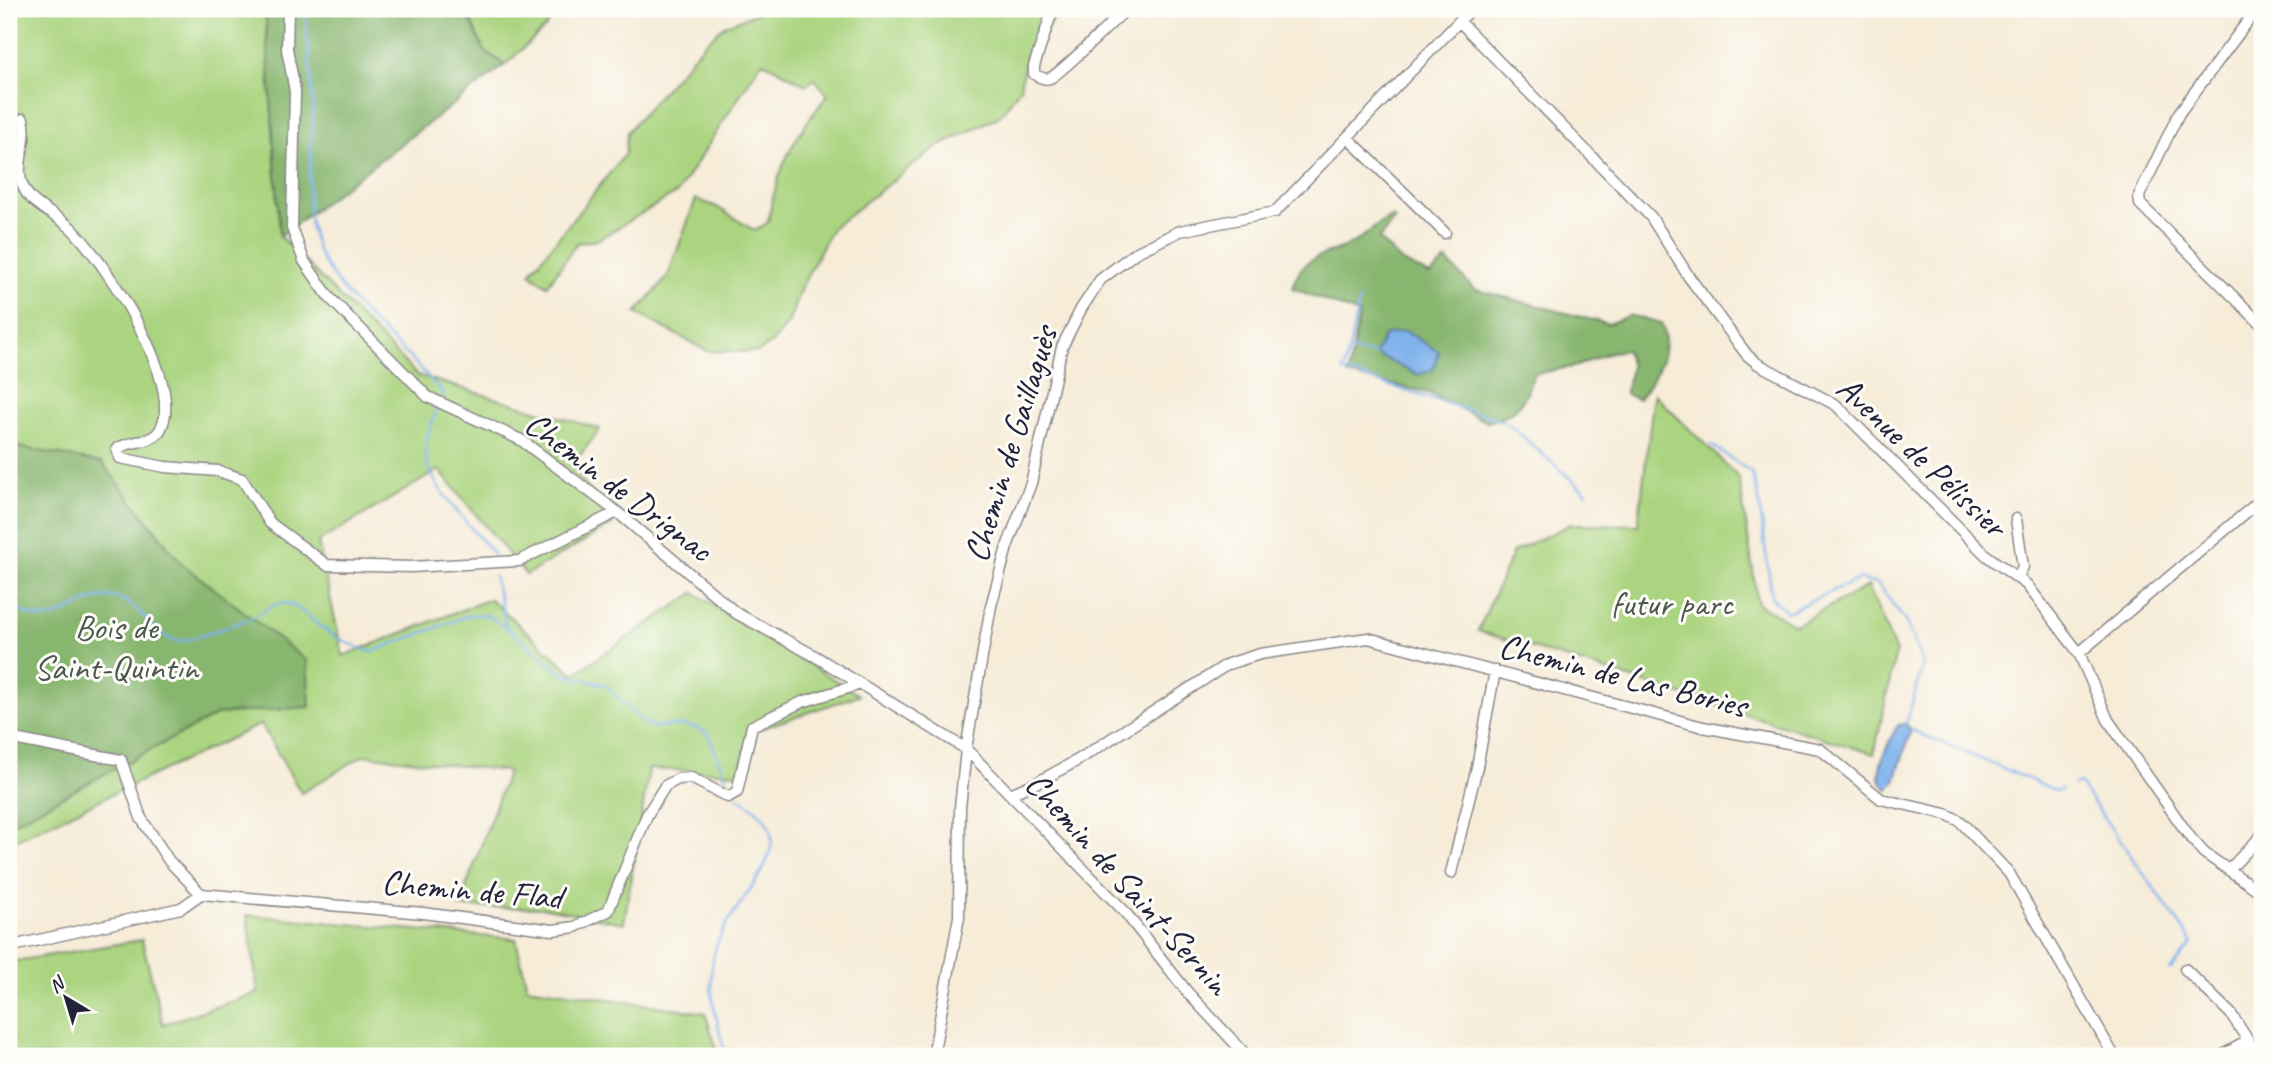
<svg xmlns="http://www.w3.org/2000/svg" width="2271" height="1065" viewBox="0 0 2271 1065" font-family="Caveat,sans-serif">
<rect width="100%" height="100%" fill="#fdfcf7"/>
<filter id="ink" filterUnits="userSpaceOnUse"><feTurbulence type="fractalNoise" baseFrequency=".0143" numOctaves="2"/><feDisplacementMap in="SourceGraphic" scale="14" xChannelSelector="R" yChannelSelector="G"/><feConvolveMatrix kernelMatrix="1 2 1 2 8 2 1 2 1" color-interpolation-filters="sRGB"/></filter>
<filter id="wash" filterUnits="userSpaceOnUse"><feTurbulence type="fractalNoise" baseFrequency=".00686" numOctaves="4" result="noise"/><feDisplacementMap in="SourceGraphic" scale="28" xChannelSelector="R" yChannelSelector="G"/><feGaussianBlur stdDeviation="1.57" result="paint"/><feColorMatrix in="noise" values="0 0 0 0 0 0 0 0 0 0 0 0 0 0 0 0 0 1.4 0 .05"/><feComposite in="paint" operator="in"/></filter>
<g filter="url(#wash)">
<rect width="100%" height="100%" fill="#f6ecd8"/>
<path fill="#aad47f" stroke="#667b5d" stroke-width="2" d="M9 9H265L280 236 417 375 600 429 572 466 613 524 526 575 439 470 318 542 343 656 490 599 574 674 694 593 859 695 751 732 739 773 649 769 624 923 546 908 459 907 508 771 364 755 301 793 261 724 9 843V825L218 714 310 706 306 661 181 563 102 463 9 445Z
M471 9H556L546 27 505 65 484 51 468 15Z
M768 9H1061L1026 55 1020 88 1000 116 935 148 832 228 801 288 788 324 772 343 758 352 707 351 636 313 667 278 696 199 717 207 755 231 768 222C777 167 793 138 828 95L815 79 806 85 762 61 678 192 597 240 577 243 547 286 530 273 625 154 627 132 704 44 725 25Z
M1654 394 1739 478 1758 604 1795 625 1868 586 1896 652 1874 754 1478 631 1513 552 1571 524 1638 525Z
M247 915 516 939 527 987 705 1013 719 1056H164V1053L156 1056H9V962L142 940 163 1024 258 993Z"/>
<path fill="#87b66e" stroke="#546c54" stroke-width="2" d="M265 9H471L468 15 484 50 505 65 280 236Z
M1392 217 1395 219 1379 239 1402 262 1430 275 1446 260 1474 289 1608 324 1630 315C1641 321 1650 318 1661 323 1673 351 1655 377 1639 399L1625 394 1631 367 1626 350 1611 352 1577 366 1534 374C1523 404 1519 414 1487 422L1429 393 1348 375 1359 314 1292 288C1302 252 1327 257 1355 242 1368 234 1377 223 1392 217Z
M9 445 102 463 181 563 307 661 310 707 218 714 9 825Z"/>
<path fill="#80b2ec" stroke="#516a94" stroke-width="2" d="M1405 331 1439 352 1432 370 1418 375 1375 354 1385 335Z
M1906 724 1911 730 1895 781 1888 790 1879 779C1879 762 1889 740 1898 725Z"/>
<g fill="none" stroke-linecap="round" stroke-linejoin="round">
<path stroke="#80b2ec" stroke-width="2.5" d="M305 9C307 42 312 76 313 110 314 161 296 219 326 266 357 316 408 349 444 395L442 399
M1359 300 1349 350 1375 354
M1349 350 1343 371 1506 422 1587 493
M439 405C432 422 424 438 426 457 428 485 476 532 494 555
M1711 445 1751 472 1758 493 1772 598 1787 612 1859 579 1878 584 1906 622 1923 664 1906 724
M494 576 507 628 558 670 565 675 606 685 641 721 655 727 684 725 704 731C716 743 721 773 730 791
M9 602C54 641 68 597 111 597 140 597 153 642 181 641 191 640 247 621 257 615 267 610 272 603 285 603 293 604 302 611 308 616 328 635 346 643 371 652L470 615H487L507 628
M1911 730 2057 791 2062 789
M2073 785 2079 783 2193 943 2170 970
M726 1056C717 1020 705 988 715 950 730 895 820 841 737 797"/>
</g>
</g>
<g filter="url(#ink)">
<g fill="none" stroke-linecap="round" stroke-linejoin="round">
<g stroke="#8c878a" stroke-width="13">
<path id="street" d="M288 9 287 49 295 91 292 228 304 261 329 297 428 397 521 440 617 512 736 613 815 656 966 749 1124 911 1188 993 1247 1056
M1053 9 1034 66V74C1039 77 1044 80 1050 78 1062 73 1112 21 1127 9
M2257 9 2179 113 2139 196 2140 204 2148 212 2262 325
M1459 21 1651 217 1689 277 1747 355 1758 364 1836 405 1987 556 2027 585 2079 653 2108 720 2190 837 2204 853 2262 893
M9 127 23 119C30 145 9 170 28 195 39 210 62 217 74 231 106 264 186 384 160 430 151 445 130 439 117 449L120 458 165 467 218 471 242 479 270 523 327 565 411 567 519 561 617 512
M1348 138 1445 233
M2016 519 2023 567 2018 576
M2079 653 2262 499
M9 738 121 760 141 818 169 861 201 894
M1010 794 1038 782 1078 760 1228 664 1260 654 1368 638 1703 727 1820 749 1881 799 1946 814 1960 821 2009 873 2114 1056
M2229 870 2262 835
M1451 873 1477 767 1495 671
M17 945 181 908 201 894 423 913 553 930 575 927 608 911 647 815 665 786 678 779 691 778 728 797 737 792 752 726 802 702 861 684
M2185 969 2231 1014 2258 1056
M933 1056 959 917 960 808 966 749 991 606 1007 547 1031 483 1062 347 1081 309 1100 280 1135 253 1180 231 1275 212 1471 9
M2221 1056 2248 1041"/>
</g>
<use href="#street" stroke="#fff" stroke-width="10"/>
</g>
</g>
<g text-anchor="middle" stroke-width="6" stroke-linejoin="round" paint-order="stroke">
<g font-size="35" fill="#22223b" stroke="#fdfcf7">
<text transform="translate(1010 444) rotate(-73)" y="12">Chemin de Gaillaguès</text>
<text transform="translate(1922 456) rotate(43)" y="12">Avenue de Pélissier</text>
<text transform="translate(619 486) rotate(37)" y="12">Chemin de Drignac</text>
<text transform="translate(1623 675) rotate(14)" y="12">Chemin de Las Bories</text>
<text transform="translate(1128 883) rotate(48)" y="12">Chemin de Saint-Sernin</text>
<text transform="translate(472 889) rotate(5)" y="12">Chemin de Flad</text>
</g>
<g font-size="35" fill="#4b574f" stroke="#fdfcf7">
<text x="1672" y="615">futur parc</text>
<text x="116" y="639">Bois de<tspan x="116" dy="40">Saint-Quintin</tspan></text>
</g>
</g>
<rect width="2271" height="1065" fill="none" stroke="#fdfcf7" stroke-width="35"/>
<g transform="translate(66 998) rotate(322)" stroke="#fdfcf7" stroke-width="5" paint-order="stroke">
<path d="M0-5L12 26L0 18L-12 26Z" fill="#22223b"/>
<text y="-10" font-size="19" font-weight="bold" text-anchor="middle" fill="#22223b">N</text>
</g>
</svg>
